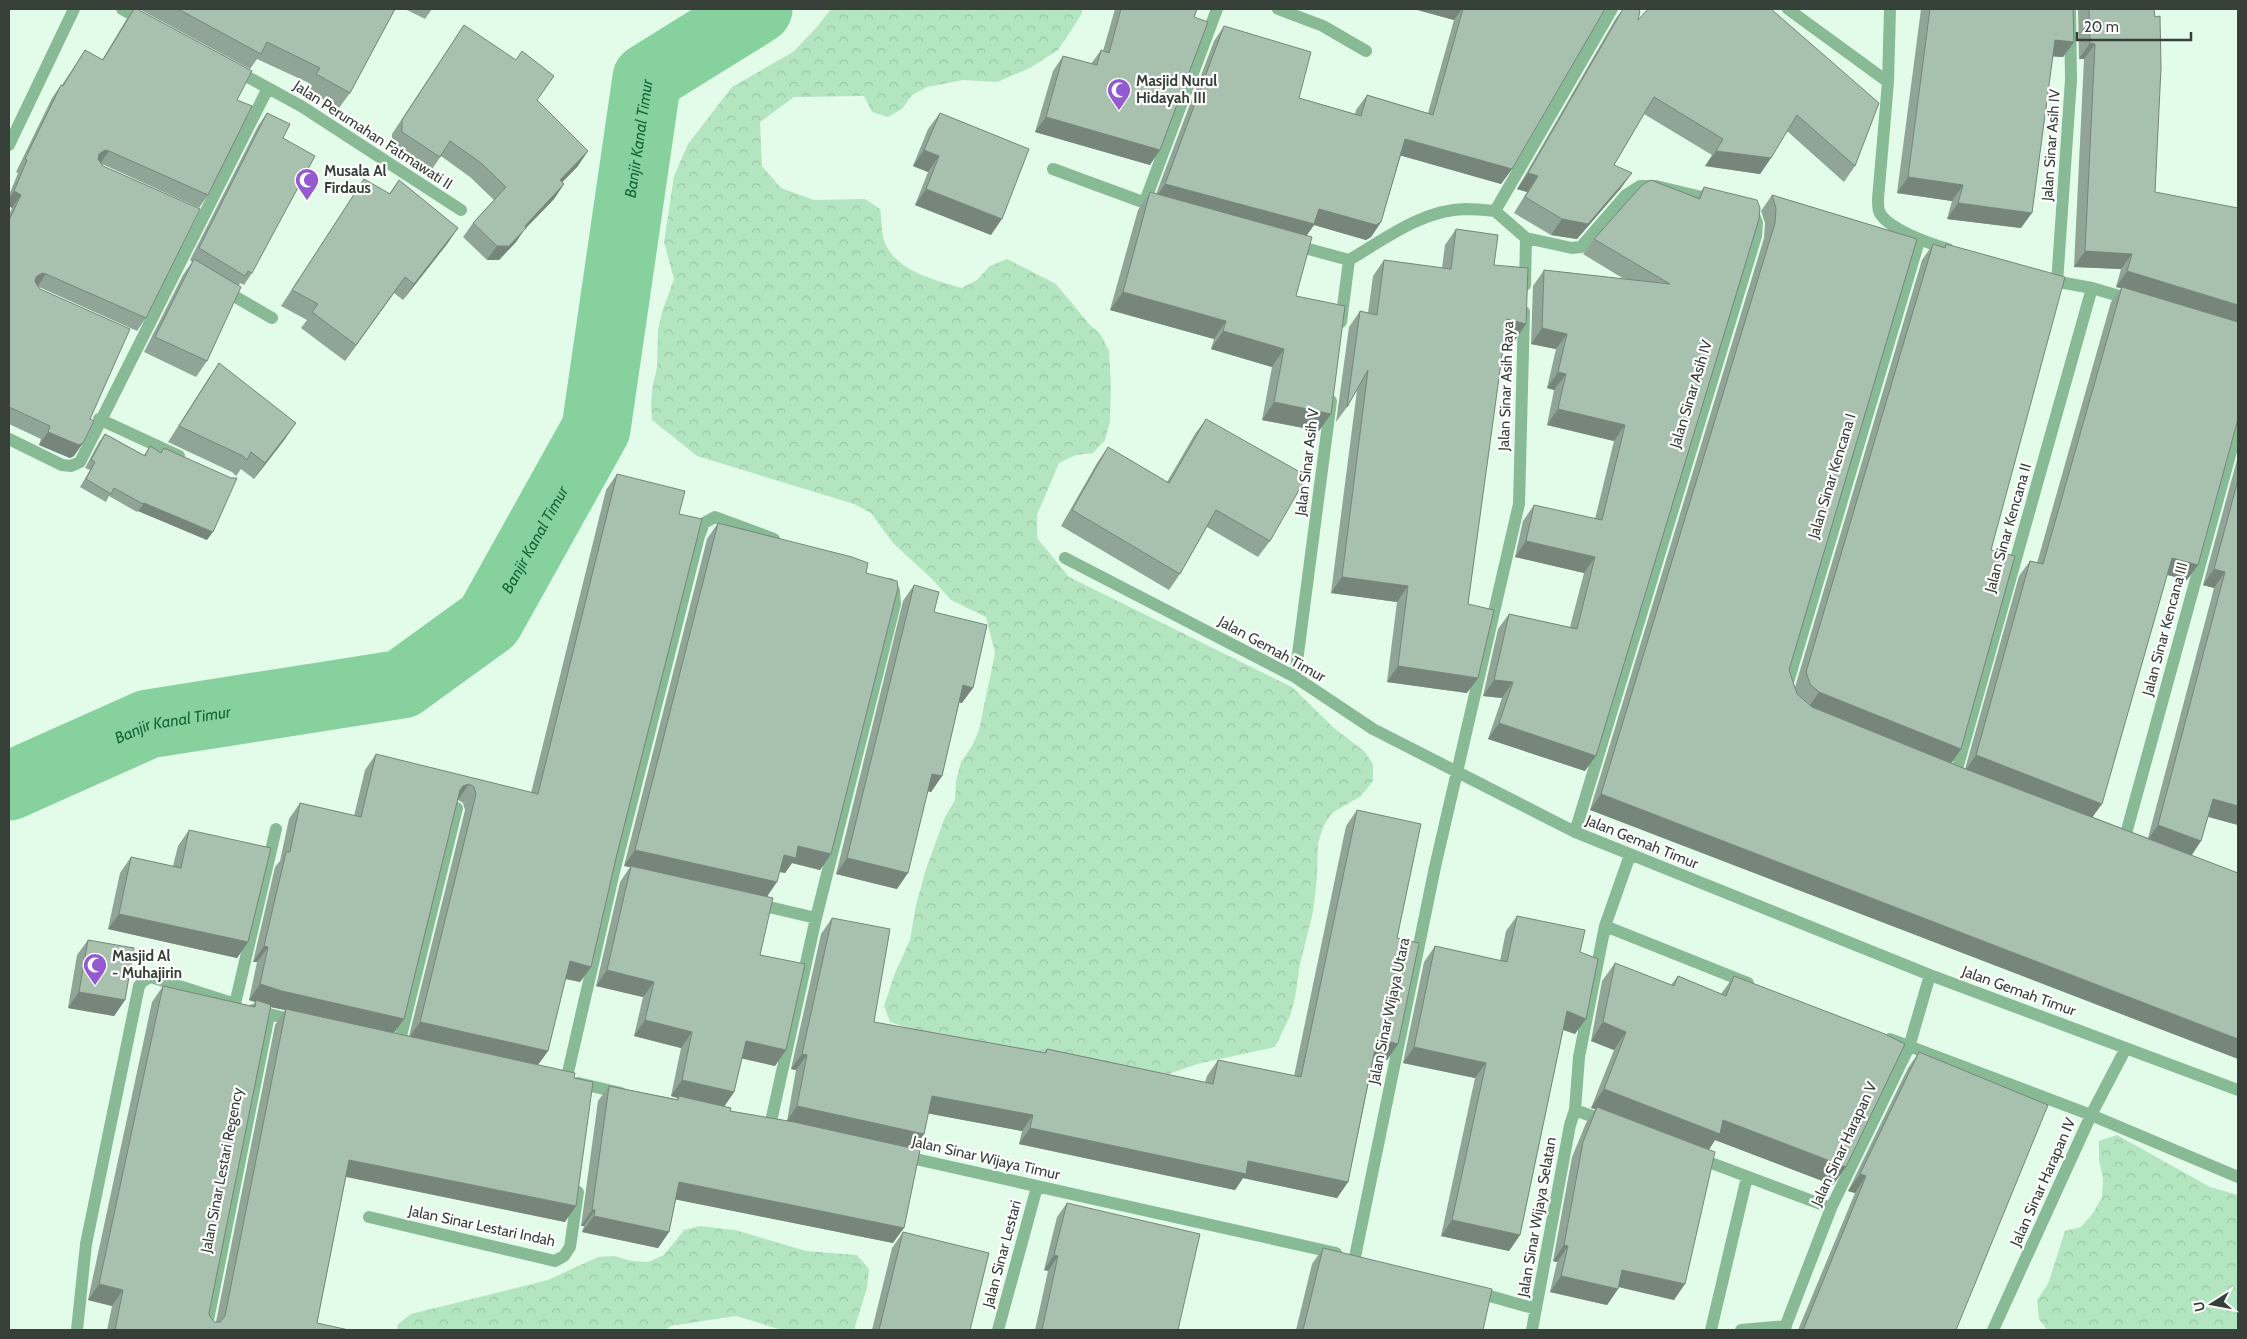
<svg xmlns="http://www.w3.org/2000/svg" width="2247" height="1339" viewBox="0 0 2247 1339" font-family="Cabin,sans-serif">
<defs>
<pattern id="forest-crowns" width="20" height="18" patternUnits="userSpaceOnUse" patternTransform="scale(1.25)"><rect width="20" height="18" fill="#b3e5c0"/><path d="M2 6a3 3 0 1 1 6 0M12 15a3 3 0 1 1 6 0" fill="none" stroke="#9bc6a6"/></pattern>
</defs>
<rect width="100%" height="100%" fill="#e3fce9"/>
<path fill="url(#forest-crowns)" d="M831 9H1083L1080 17 1058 50 1030 68 997 82 963 80 927 87 912 95 902 109 888 117 872 112 864 96 794 97 760 122 762 166 781 188 814 200 865 199 880 209C882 218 881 235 885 243 897 272 936 280 962 288L977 280 990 266 1007 259 1056 284 1089 324 1101 335 1109 351 1111 385 1110 421 1105 440 1093 453 1076 455 1059 463 1037 515V538L1069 577 1292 687 1335 729 1364 751 1373 764V781L1361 796 1332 813 1323 827 1318 844 1317 878 1313 912 1300 964 1295 998 1290 1016 1275 1047 1201 1063 1168 1074 1127 1066 961 1046 890 1022 884 1006 895 973 910 940 916 905 926 869 945 817 955 800 956 781 961 762 972 746 979 730 995 653 986 617 951 600 932 579 893 543 871 513 854 504 818 493 697 456 652 420 651 404 653 384 657 368 658 330 662 312 674 279 664 242 674 176 688 144 732 87 793 52 817 27Z
M2117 1135 2210 1187 2238 1195V1330H2047L2039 1319 2037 1300 2048 1284 2065 1231 2081 1227 2093 1213 2102 1197 2103 1178 2099 1161V1141Z
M700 1226 735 1230 806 1251 857 1255 869 1269 867 1288 854 1330H782L736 1316 671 1326 664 1330H397L398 1324 411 1314 548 1280 598 1257 614 1256 632 1261 648 1262 664 1255 684 1230Z"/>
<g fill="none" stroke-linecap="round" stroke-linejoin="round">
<path stroke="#86d19d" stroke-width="69" id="s1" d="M9 786 148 724 402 684 489 621 596 429 647 78 758 9"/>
<path stroke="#88ba96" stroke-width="12" d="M122 9 145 22
M1278 9 1323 26 1366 51
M1788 9 1888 82
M1890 9 1888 82 1878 199C1878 202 1878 207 1879 211 1886 229 1931 244 1948 249
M233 69 301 106 461 210
M9 145 74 9
M1053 169 1159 208
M1144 204 1217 9
M1495 211 1526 238 1525 285
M1495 211 1612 9
M1526 238 1572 248 1581 247 1626 195 1640 186H1656L1714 200
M1294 245 1349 260
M1349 260C1385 239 1422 210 1465 209 1475 209 1485 210 1495 211
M2048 280 2092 288 2133 300
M2057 283 2071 80 2070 9
M222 289 272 318
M1341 322 1349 260
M99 419 179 456
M9 439 62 465 71 466 80 462 268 88
M1065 558 1295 677 1373 729 1575 832 1930 975 2238 1090
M1295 677 1331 401
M1786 689 1919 241
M1955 776 2092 288
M1575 832 1756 236 1757 223 1752 210
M2124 841 2238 426
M756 904 816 918
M1605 926 1748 983
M235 1004 276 829
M253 1010 297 1021
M1890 1039 2091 1115 2238 1177
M399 1044 457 808
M566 1081 614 872 699 536 704 523 715 517 774 539
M578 1083 621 1093
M1575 1110 1605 1121
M770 1126 816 918 895 604 894 591 890 584
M902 1156 1336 1253
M1698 1158 1831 1208
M369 1217 555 1261 564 1256 570 1247 578 1192
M1355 1257 1435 867 1519 504 1524 312
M1476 1292 1536 1309
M77 1330 86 1244 139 986 143 981 151 977 232 1003
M206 1330 269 1015
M998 1330 1037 1187
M1532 1330 1570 1125 1575 1110 1579 1057 1605 926 1630 855
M1711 1330 1747 1177
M1741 1330 1786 1326
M1784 1330 1831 1208 1909 1047 1930 975
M1993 1330 2091 1115 2126 1048"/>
</g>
<path fill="#90a596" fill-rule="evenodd" d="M134 9 237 100 208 195 199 208 102 164 146 318 137 331 39 287 74 456 70 458 39 445 41 439 9 424V215L12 208 9 206V195L18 173 16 172 52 98 61 85H62L85 50 102 60 126 20Z
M139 9H395L350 93 339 108 305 89 309 83 257 59 250 69Z
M405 9H432L425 19Z
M1115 9H1197L1150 165 1035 132 1053 71 1063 56 1091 64 1101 50 1103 51Z
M1414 9H1605L1512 169 1501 184 1401 155 1381 222 1371 237 1366 240 1314 225 1307 235 1296 296 1319 431 1262 420 1272 367 1211 349 1214 339 1110 310 1138 210 1150 192 1156 194 1214 41 1224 26 1299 98 1355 114 1356 110 1367 95 1428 113 1454 20Z
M1623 9H1637L1638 20 1771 9 1855 166 1844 182 1787 131 1771 158 1760 174 1705 166 1712 155 1644 114 1614 165 1621 188 1577 239 1551 235 1514 213 1527 192 1517 189 1616 18Z
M1919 9H2073L2074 42 2063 57 2053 56 2021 228 1947 219 1952 201 1897 193 1921 9Z
M2078 9H2154L2155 192 2187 580 2167 575 2093 817 2148 838 2214 588 2203 585 2238 456V825L2208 817 2201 841 2192 855 1590 810 1764 238 1765 223 1761 211 1772 195 1917 239 1789 670 1795 687 1922 260 1933 244 1944 247 1946 244 1991 550 1961 749 1951 763 1965 769 2019 576 2030 561 2037 563 2111 302 2121 288 2116 287 2121 269 2074 267 2084 59H2079Z
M464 25 537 100 578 166 562 182 564 184 554 199 524 230 516 242 499 260H487L463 237 473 223 494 200 470 177 441 156 430 172 392 146V134Z
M267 113 283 138 252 273 244 285 240 283 239 285 207 361 196 377 144 352 183 275 192 262 190 260 258 126Z
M940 113 991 235 915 205 928 172 913 166 928 129Z
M364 179 389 194 399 180 458 228 447 244 403 300 394 293 345 361 301 328 307 320 281 306Z
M1704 187 1585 771 1488 739 1502 698 1483 696 1498 629 1509 614 1570 627 1584 573 1515 557 1523 521 1534 505 1595 519 1614 441 1547 425 1554 390 1547 388 1556 349 1531 344 1533 286 1544 270 1624 279 1583 254 1594 239 1697 197Z
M1456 229 1494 265 1526 324 1515 340 1504 337 1468 604 1467 693 1387 682 1397 602 1331 593 1357 390 1347 407 1336 422 1349 327 1360 311 1368 313 1373 276 1384 260 1442 268 1445 245Z
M219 363 285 439 254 479 241 469 236 476 232 472 168 442 208 379Z
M1206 419 1270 541 1258 557 1207 527 1180 574 1169 590 1061 526 1097 463 1108 447 1167 482 1195 434Z
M105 434 144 455 150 446 207 540 138 511 137 512 109 496 106 502 80 487 90 470 85 468 99 442Z
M617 474 679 514 617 854 591 967 580 982 565 979 548 1051 538 1065 574 1078 565 1222 346 1177 317 1323 349 1330H107L112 1306 88 1300 152 1002 163 986 252 1006 255 1002 249 1000 257 962H253L275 867 280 861 289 819 300 803 354 816 365 770 376 754 531 793 606 490ZM458 800 463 803 465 810 409 1036 394 1033 404 1019ZM270 1007 285 1010 275 1025 216 1322H215L210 1317 209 1313Z
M718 523 866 573 831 854 820 870 792 863 785 873 779 872 767 897 760 955 775 1066 742 1058 734 1092 724 1107 730 1111 787 1121 796 1070 791 1069 821 934 832 918 874 1022 1044 1053 1047 1049 1205 1082 1207 1076 1218 1060 1294 1076 1346 826 1357 810 1397 938 1398 1044 1387 1060 1374 1057 1348 1182 1337 1198 1243 1178 1235 1190 1019 1144 1022 1131 928 1113 924 1134 913 1149 893 1243 676 1199 669 1232 658 1248 582 1232 584 1226H581L598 1101 609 1086 676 1099 678 1098 671 1096 681 1048 634 1036 643 997 596 986 620 882 630 867 624 866 707 539Z
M914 585 934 612 962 703H959L942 776 931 792 927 791 897 889 836 874 903 601Z
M189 830 248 942 237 958 108 929 120 873 131 857 173 866 178 846Z
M1517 916 1580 952 1575 1034 1563 1030 1520 1235 1509 1251 1441 1236 1475 1078 1403 1063 1424 962 1435 946 1500 961 1506 931Z
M88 940 125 1000 114 1016 68 1008 77 955Z
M1615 963 1671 985 1678 976 1721 994 1734 976 1833 1185 1715 1140 1709 1150 1674 1300 1618 1287V1289L1607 1305 1550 1292 1557 1262 1553 1261 1572 1157 1586 1123 1595 1109 1591 1108 1614 1050 1591 1041 1602 981Z
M1919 1052 1956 1330H1798L1855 1193 1848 1191 1908 1068Z
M1067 1203 1178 1330H1035L1048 1271 1044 1270 1057 1217Z
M903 1232 970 1330H872L892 1248Z
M1323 1248 1483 1330H1296L1312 1264Z"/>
<path fill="#76867a" d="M1414 9H1462L1454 20Z
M2055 40 2074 42 2063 57 2044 56Z
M2090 43 2095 44 2084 59H2079Z
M1046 117 1160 150 1150 165 1035 132Z
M1405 139 1512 169 1501 184 1395 154Z
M105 150 109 151 100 164 96 163 99 154Z
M924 150 939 156 928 172 913 166Z
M588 151 578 166 550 195 560 180Z
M1716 151 1771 158 1760 174 1705 166Z
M1528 173 1538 176 1527 192 1517 189Z
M1632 173 1621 188 1577 239 1551 235 1562 219Z
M1908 177 1963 185 1952 201 1897 193Z
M564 184 554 199 524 230 516 242 499 260H487L497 246 525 226Z
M1165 184 1319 209 1381 222 1371 237 1366 240 1314 225 1304 239 1155 199Z
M926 189 1002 219 991 235 915 205Z
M14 191 21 195 12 208 9 206V198Z
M1958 203 2032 213 2021 228 1947 219Z
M458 228 447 244 403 300 414 284Z
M2085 251 2132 254 2121 269 2074 267Z
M2127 271 2238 305V324L2122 287 2121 288 2116 287Z
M42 273 46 274 37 287 33 286 36 277Z
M405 277 394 293 345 361 356 345Z
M1123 292 1226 321 1214 339 1110 310Z
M1507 319 1526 324 1515 340 1496 335Z
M1542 328 1567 334 1556 349 1531 344Z
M1223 331 1284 349 1272 367 1211 349Z
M1558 372 1566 374 1554 390 1547 388Z
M1274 402 1331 414 1319 431 1262 420Z
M1558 409 1625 425 1614 441 1547 425Z
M296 423 285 439 254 479 265 463Z
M48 432 83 443 74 456 70 458 39 445Z
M144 503 213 532 207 540 138 511Z
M1526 541 1595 557 1584 573 1515 557Z
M2172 558 2198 565 2187 580 2161 573Z
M2214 569 2225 572 2214 588 2203 585Z
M1342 577 1408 586 1397 602 1331 593Z
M1398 666 1478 678 1467 693 1387 682Z
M1494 680 1513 682 1502 698 1483 696Z
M963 685 973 688 962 703 952 701Z
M1819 692 1961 749 1950 765 1808 708Z
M1499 723 1596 756 1585 771 1488 739Z
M1976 755 2102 804 2091 819 1965 771Z
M932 774 942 776 931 792 921 789Z
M469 784 458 800 452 802 463 786Z
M1601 794 2238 1039V1059L1590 810Z
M2213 799 2238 806V825L2202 815Z
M2158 825 2201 841 2190 857 2147 841Z
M798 846 831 854 820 870 792 863 785 873 773 870 784 855Z
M635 850 777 882 766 898 631 866 630 867 624 866Z
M847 858 908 873 897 889 836 874Z
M119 914 248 942 237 958 108 929Z
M264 946 268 947 257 962H253Z
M570 961 591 967 580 982 558 977Z
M607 970 654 982 643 997 596 986Z
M260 984 404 1019 393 1034 286 1009 285 1010 271 1007 256 1002V1000L255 1002 249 1000Z
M79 992 125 1000 114 1016 68 1008Z
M1567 1011 1586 1019 1575 1034 1556 1027Z
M645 1020 692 1032 681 1048 634 1036Z
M420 1022 548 1051 537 1066 409 1038Z
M1603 1022 1626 1032 1614 1050 1591 1041Z
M1377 1039 1398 1044 1387 1060 1366 1055Z
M746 1041 786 1050 775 1066 735 1057Z
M1414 1047 1486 1063 1475 1078 1403 1063Z
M802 1054 807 1055 796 1070 791 1069Z
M682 1080 734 1092 723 1108 679 1096 678 1098 671 1096Z
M1604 1089 1723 1120 1846 1167 1833 1185 1715 1140 1707 1152 1597 1107 1595 1109 1591 1108Z
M932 1096 1033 1115 1022 1131 920 1112Z
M797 1106 924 1134 912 1150 786 1122Z
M1030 1128 1248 1161 1348 1182 1337 1198 1243 1178 1235 1190 1019 1144Z
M349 1160 576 1206 565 1222 338 1175Z
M1860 1174 1866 1176 1855 1193 1848 1191Z
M679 1182 904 1228 893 1243 668 1198Z
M592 1210H595L584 1226H581Z
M594 1216 669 1232 658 1248 582 1232Z
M1452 1220 1520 1235 1509 1251 1441 1236Z
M1564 1245 1568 1246 1557 1262 1553 1261Z
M1054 1255 1058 1256 1048 1271 1044 1270Z
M1622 1270 1685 1284 1674 1300 1611 1285Z
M1561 1276 1618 1289 1607 1305 1550 1292Z
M99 1284 123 1290 112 1306 88 1300Z"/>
<path fill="#a8c0ae" stroke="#76867a" d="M134 9H137L252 71 237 100 252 106 208 195 109 151 105 150 99 154 98 159 103 166 200 209 146 318 46 274 42 273 36 277 35 282 40 289 130 329 90 419 94 421 83 443 79 445 48 432 50 426 9 407V220L21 195 14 191 27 160 25 159 61 85 63 86 85 50 103 60Z
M178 9H395L350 93 316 74 320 68 267 42 261 54Z
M1121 9H1197L1194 17 1208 22 1160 150 1046 117 1063 56 1097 65 1101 50 1109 53Z
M1463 9H1605L1512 169 1405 139 1381 222 1376 225 1319 209 1314 224 1165 184 1224 26 1311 52 1299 98 1361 116 1367 95 1433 115Z
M1623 9H1637L1640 11 1638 20 1648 9H1771L1879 103 1855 166 1797 115 1771 158 1716 151 1723 139 1654 97 1614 165 1632 173 1588 224 1562 219 1525 197 1538 176 1528 173Z
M1930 9H2073L2074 42 2055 40 2032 213 1958 203 1963 185 1908 177Z
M2089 9H2154L2155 17 2160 16 2161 68 2155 192 2238 208V305L2127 271 2132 254 2085 251 2095 44 2090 43Z
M464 25 516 60 522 51 554 76 537 100 588 151 560 180 564 184 525 226 526 228 509 246H497L473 223 506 187 481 163 450 141 440 157 402 132V120Z
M267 113 290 124 283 138 315 156 252 273 248 271 245 276 199 248Z
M940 113 1029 149 1002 219 926 189 939 156 924 150Z
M364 179 390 194 399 180 458 228 414 284 405 277 356 345 312 312 318 304 292 290Z
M1651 180 1700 199 1704 187 1757 200 1760 208 1759 219 1596 756 1499 723 1513 682 1494 680 1509 614 1577 629 1595 557 1526 541 1534 505 1602 520 1625 425 1558 409 1566 374 1558 372 1567 334 1542 328 1544 270 1670 284 1594 239 1642 185Z
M1150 192 1312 237 1296 296 1345 306 1331 414 1274 402 1284 349 1223 331 1226 321 1123 292Z
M1772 195 1917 239 1789 670 1797 694 1812 707 1963 768 2238 873V1039L1601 794 1775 223 1776 208Z
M1456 229 1498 235 1494 265 1528 268 1526 324 1507 319 1468 604 1494 610 1478 678 1398 666 1408 586 1342 577 1368 370 1347 407 1360 311 1377 315 1384 260 1451 269Z
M1933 244 1945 248 1946 244 2065 277 1991 550 2015 556 1961 749 1819 692 1810 684 1806 672Z
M194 259 241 287 207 361 155 337Z
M2122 287 2238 322V419L2198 565 2172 558 2102 804 1976 755 2030 561 2043 564Z
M219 363 296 423 265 463 251 452 247 460 243 456 179 426Z
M1206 419 1307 476 1270 541 1216 510 1180 574 1072 510 1108 447 1169 483Z
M105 434 145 456 150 446 161 453 164 448 231 478H237L213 532 144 503 143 504 114 488 111 494 86 479 95 462 91 460Z
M617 474 685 491 679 514 702 519 617 854 591 967 570 961 548 1051 420 1022 476 794 474 787 469 784 463 786 460 790 404 1019 282 991 260 984 268 947 264 946 286 852H290L300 803 361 817 376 754 538 794Z
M2238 480V806L2213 799 2201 841 2158 825 2225 572 2214 569Z
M718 523 852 557 868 563 866 573 897 581 898 588 831 854 798 846 796 858 784 855 777 882 635 850Z
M914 585 939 592 934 612 987 625 973 688 963 685 942 776 932 774 908 873 847 858Z
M1357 810 1421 824 1397 938 1419 943 1398 1044 1377 1039 1348 1182 1248 1161 1246 1174 1030 1128 1033 1115 932 1096 924 1134 797 1106 807 1055 802 1054 832 918 890 929 874 1022 1046 1053 1047 1049 1213 1084 1218 1060 1301 1077Z
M189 830 271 848 248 942 119 914 131 857 181 868Z
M631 866 773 898 760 955 805 964 786 1050 746 1041 734 1092 682 1080 692 1032 645 1020 654 982 607 970Z
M1517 916 1585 930 1580 952 1598 959 1586 1019 1567 1011 1520 1235 1452 1220 1486 1063 1414 1047 1435 946 1507 962Z
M88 940 134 948 125 1000 79 992Z
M1615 963 1674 986 1678 976 1726 996 1734 976 1885 1034 1905 1044 1846 1167 1723 1120 1720 1134 1604 1089 1626 1032 1603 1022Z
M163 986 255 1007 256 1000 271 1005 209 1313 210 1317 215 1322H220L225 1316 286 1009 575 1073 574 1078 593 1082 576 1206 349 1160 317 1323 349 1330H115L123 1290 99 1284Z
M1919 1052 2048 1105 1956 1330H1803L1866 1176 1860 1174Z
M609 1086 678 1100 679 1096 731 1108 730 1111 794 1122 920 1150 904 1228 679 1182 669 1232 594 1216 595 1210H592Z
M1597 1107 1715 1152 1685 1284 1622 1270 1618 1289 1561 1276 1568 1246 1564 1245 1583 1142Z
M1067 1203 1200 1234 1178 1330H1042L1058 1256 1054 1255Z
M903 1232 989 1253 970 1330H879Z
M1323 1248 1492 1289 1483 1330H1303Z"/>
<defs>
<g id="mosque-pin" transform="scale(1.25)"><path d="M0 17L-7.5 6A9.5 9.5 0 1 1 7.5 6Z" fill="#935ad2" stroke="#fff"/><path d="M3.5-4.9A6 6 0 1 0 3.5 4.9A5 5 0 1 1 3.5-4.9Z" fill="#fff"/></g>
</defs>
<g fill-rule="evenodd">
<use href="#mosque-pin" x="1119" y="90"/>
<use href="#mosque-pin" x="307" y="180"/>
<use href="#mosque-pin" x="95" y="965"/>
</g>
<g text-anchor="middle" stroke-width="4.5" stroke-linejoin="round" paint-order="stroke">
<g font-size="15" font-weight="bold" fill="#364038" stroke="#fff" text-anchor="start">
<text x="1136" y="86">Masjid Nurul<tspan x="1136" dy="17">Hidayah III</tspan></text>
<text x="324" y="176">Musala Al<tspan x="324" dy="17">Firdaus</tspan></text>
<text x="112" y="961">Masjid Al<tspan x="112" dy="17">- Muhajirin</tspan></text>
</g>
<g font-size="15" fill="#364038" stroke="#fff">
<text transform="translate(373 135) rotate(33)" y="5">Jalan Perumahan Fatmawati II</text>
<text transform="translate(2051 145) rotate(-86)" y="5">Jalan Sinar Asih IV</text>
<text transform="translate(1506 386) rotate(-88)" y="5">Jalan Sinar Asih Raya</text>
<text transform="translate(1691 394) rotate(-73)" y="5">Jalan Sinar Asih IV</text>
<text transform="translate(1307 462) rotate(-83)" y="5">Jalan Sinar Asih V</text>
<text transform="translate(1832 476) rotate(-73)" y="5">Jalan Sinar Kencana I</text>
<text transform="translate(2008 528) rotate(-74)" y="5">Jalan Sinar Kencana II</text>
<text transform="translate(2165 629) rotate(-75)" y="5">Jalan Sinar Kencana III</text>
<text transform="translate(1272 649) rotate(29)" y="5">Jalan Gemah Timur</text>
<text transform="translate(1642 842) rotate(22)" y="5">Jalan Gemah Timur</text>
<text transform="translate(2019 991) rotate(20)" y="5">Jalan Gemah Timur</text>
<text transform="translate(1389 1011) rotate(-78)" y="5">Jalan Sinar Wijaya Utara</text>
<text transform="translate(1844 1144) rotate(-65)" y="5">Jalan Sinar Harapan V</text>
<text transform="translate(986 1158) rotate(13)" y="5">Jalan Sinar Wijaya Timur</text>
<text transform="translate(222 1170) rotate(-79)" y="5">Jalan Sinar Lestari Regency</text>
<text transform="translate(2043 1182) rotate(-66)" y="5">Jalan Sinar Harapan IV</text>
<text transform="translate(1537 1217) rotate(-80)" y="5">Jalan Sinar Wijaya Selatan</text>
<text transform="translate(482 1226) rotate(12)" y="5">Jalan Sinar Lestari Indah</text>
<text transform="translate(1002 1254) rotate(-75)" y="5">Jalan Sinar Lestari</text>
</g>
<g font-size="16" font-style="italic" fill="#136838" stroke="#fff">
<text dy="6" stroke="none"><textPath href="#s1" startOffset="1030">Banjir Kanal Timur</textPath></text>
<text dy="6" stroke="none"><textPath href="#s1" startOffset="610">Banjir Kanal Timur</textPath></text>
<text dy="6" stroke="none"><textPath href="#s1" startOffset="176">Banjir Kanal Timur</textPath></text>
</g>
</g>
<rect width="2247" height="1339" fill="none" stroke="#364038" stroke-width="20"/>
<g transform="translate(2212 1304) rotate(259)" stroke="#ffffff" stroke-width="4" paint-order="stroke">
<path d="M0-4L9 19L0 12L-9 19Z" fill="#364038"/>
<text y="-8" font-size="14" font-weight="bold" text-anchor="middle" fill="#364038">U</text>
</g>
<path d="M2077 32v8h114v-8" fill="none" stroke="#364038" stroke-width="2.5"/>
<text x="2084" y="32" font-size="15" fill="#364038" stroke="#ffffff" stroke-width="4" paint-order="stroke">20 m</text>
</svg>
